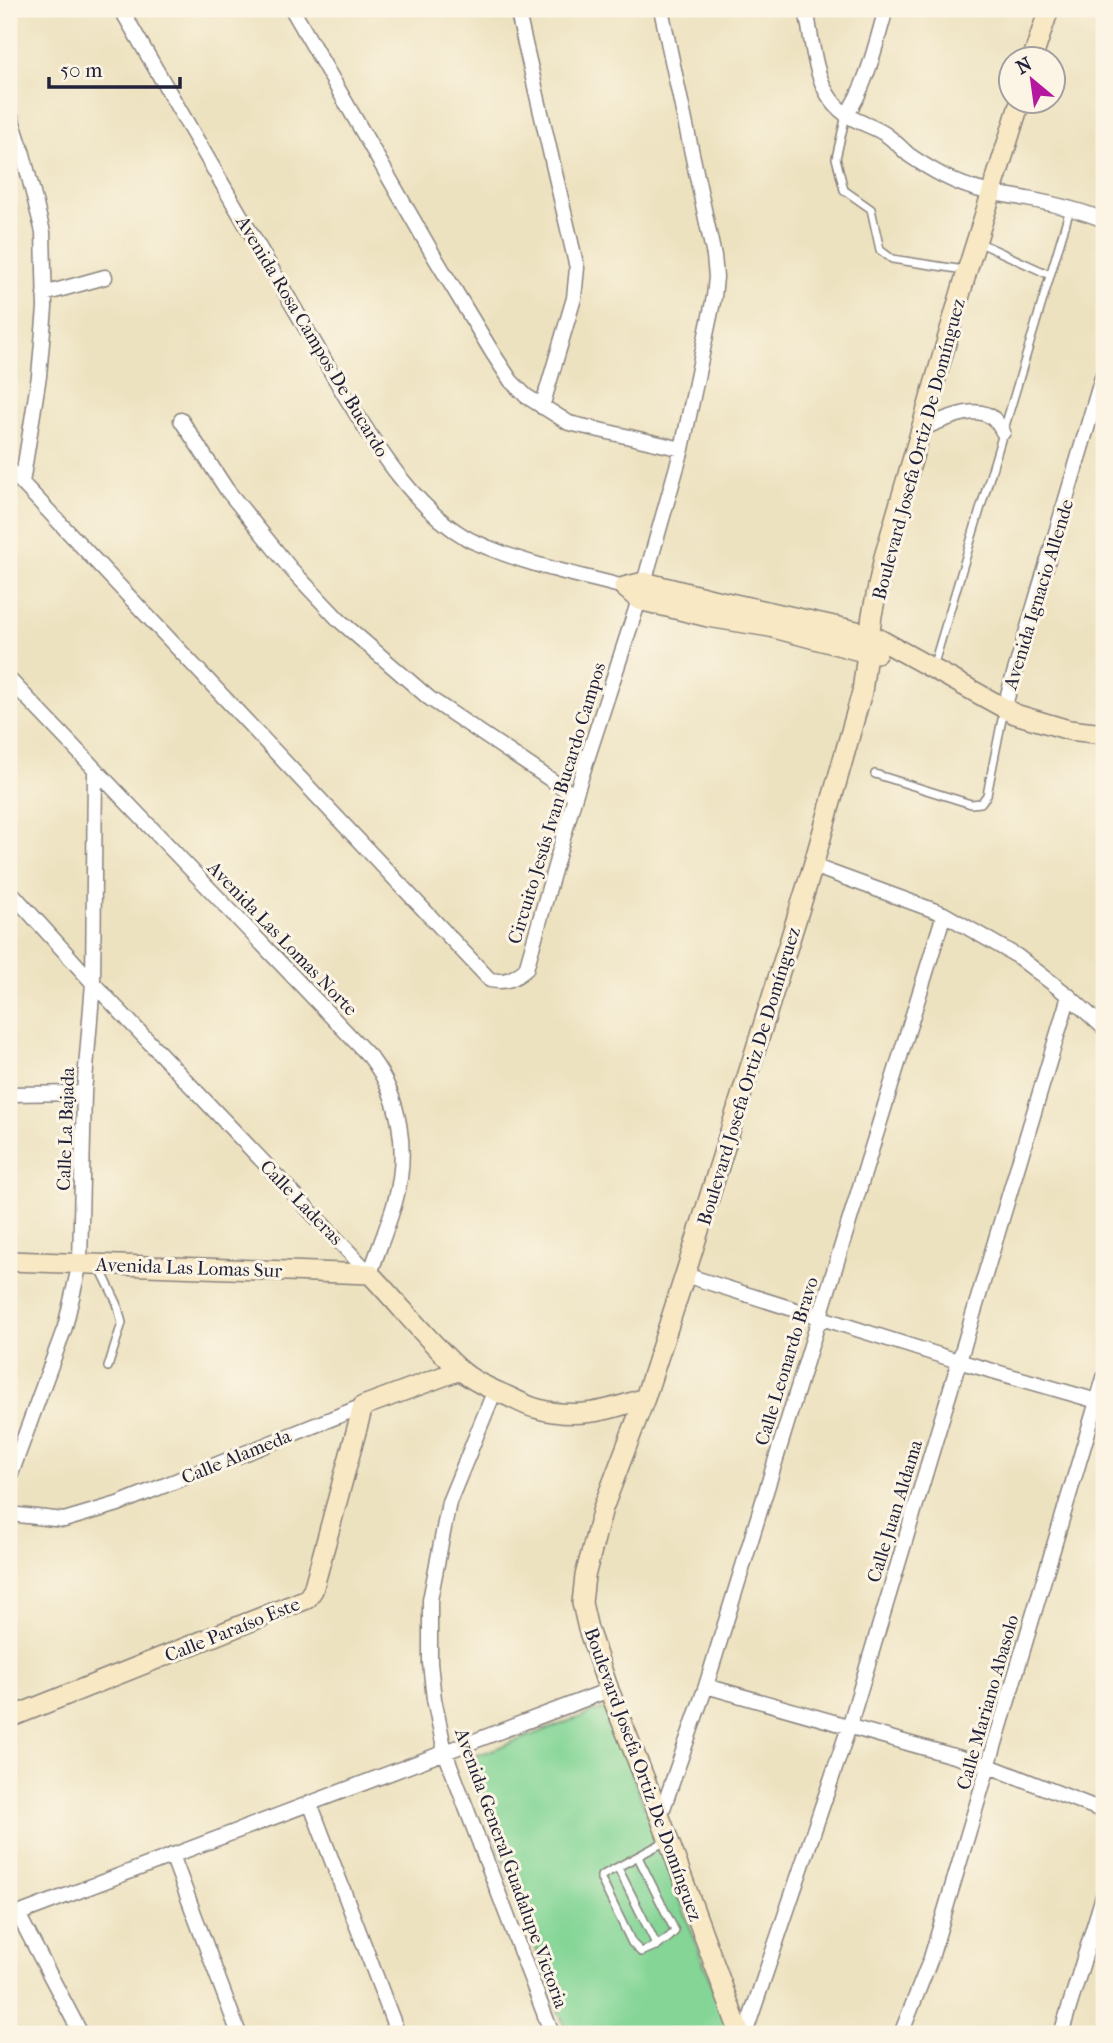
<svg xmlns="http://www.w3.org/2000/svg" width="1113" height="2043" viewBox="0 0 1113 2043" font-family="'IM FELL French Canon',serif">
<rect width="100%" height="100%" fill="#fcf5e5"/>
<filter id="ink" filterUnits="userSpaceOnUse"><feTurbulence type="fractalNoise" baseFrequency=".0143" numOctaves="2"/><feDisplacementMap in="SourceGraphic" scale="14" xChannelSelector="R" yChannelSelector="G"/><feConvolveMatrix kernelMatrix="1 2 1 2 8 2 1 2 1" color-interpolation-filters="sRGB"/></filter>
<filter id="wash" filterUnits="userSpaceOnUse"><feTurbulence type="fractalNoise" baseFrequency=".00686" numOctaves="4" result="noise"/><feDisplacementMap in="SourceGraphic" scale="28" xChannelSelector="R" yChannelSelector="G"/><feGaussianBlur stdDeviation="1.57" result="paint"/><feColorMatrix in="noise" values="0 0 0 0 0 0 0 0 0 0 0 0 0 0 0 0 0 1.4 0 .05"/><feComposite in="paint" operator="in"/></filter>
<g filter="url(#wash)">
<rect width="100%" height="100%" fill="#ede2c0"/>
<path fill="#84d596" stroke="#537c68" stroke-width="2" d="M607 1707 728 2027 723 2034H567L467 1759Z"/>
</g>
<g filter="url(#ink)">
<g fill="none" stroke-linecap="round" stroke-linejoin="round">
<g stroke="#88827e" stroke-width="10">
<path id="lane" d="M846 115 836 158 844 190 871 209 880 250 892 259 964 270
M978 242 1050 275
M933 667 1070 209
M875 774 971 804 981 803 987 795 1004 709
M100 1268 117 1303 122 1323 108 1367
M638 1857 675 1931C666 1942 654 1947 641 1952L632 1943 601 1879V1876L668 1840
M618 1868 657 1946"/>
</g>
<g stroke="#88827e" stroke-width="17">
<path id="street" d="M121 9 344 394C375 444 413 507 465 537 472 542 481 544 489 548 533 566 578 575 624 587
M292 9 434 256 492 352 511 381 526 396 569 423 682 449
M517 9 577 268 574 298 542 407
M806 9C813 43 814 94 847 115 859 123 873 126 885 134 894 140 901 148 909 155 928 168 948 180 970 187 989 194 1008 195 1027 199 1054 204 1080 210 1104 220
M9 111 23 154 43 232 45 308 39 376 22 483
M846 115C866 89 877 40 886 9
M44 294 105 277
M181 420 227 490 290 568 339 620 429 698 575 796
M920 429C941 422 974 402 994 419 997 422 1001 428 1003 432
M9 469 490 980C506 983 514 979 526 969L575 796 639 600 682 449 714 297 716 277 714 256 661 9
M9 679 370 1057C401 1097 409 1153 395 1202 388 1226 378 1250 370 1274L93 983 9 890
M1004 708 1104 371
M813 866 944 914 1017 956 1069 996 1104 1028
M9 1094 84 1093
M685 1275 958 1361 1104 1403
M495 1390 449 1502 430 1600V1663L434 1699 445 1752 552 2034
M9 1479 65 1327 80 1263 84 1093 93 983 95 770
M9 1514 64 1520 118 1504 363 1406
M706 1686 989 1766 1104 1811
M310 1803 398 2034
M660 1817 706 1686 944 914
M172 1855 239 2034
M81 2034 18 1914 609 1690
M745 2034 849 1727 1069 996
M901 2034 931 1958 1104 1378
M1061 2034 1104 1893"/>
</g>
<g stroke="#88827e" stroke-width="22">
<path id="secondary" d="M1032 60 1049 9
M624 587 644 582 712 599 870 634 1015 714 1069 730 1104 734
M624 587 639 600 708 617 770 627 867 653H877
M9 1261 370 1274C400 1305 426 1339 458 1368 472 1381 489 1388 505 1395 515 1399 524 1405 535 1408 574 1420 607 1411 645 1398
M9 1718 307 1599 313 1590 363 1406 460 1370
M740 2034 660 1817 609 1690 588 1629 582 1603 585 1576 603 1508 645 1398 685 1275 813 866 862 692 872 615 884 557 967 271 1020 102"/>
</g>
<use href="#lane" stroke="#fff" stroke-width="7"/>
<use href="#street" stroke="#fff" stroke-width="14"/>
<use href="#secondary" stroke="#f8e8c3" stroke-width="19"/>
</g>
</g>
<g text-anchor="middle" stroke-width="6" stroke-linejoin="round" paint-order="stroke">
<g font-size="19" fill="#22223b" stroke="#fcf5e5">
<text transform="translate(313 336) rotate(59)" y="7">Avenida Rosa Campos De Bucardo</text>
<text transform="translate(918 449) rotate(-75)" y="7">Boulevard Josefa Ortiz De Domínguez</text>
<text transform="translate(1038 594) rotate(-73)" y="7">Avenida Ignacio Allende</text>
<text transform="translate(556 803) rotate(-73)" y="7">Circuito Jesús Ivan Bucardo Campos</text>
<text transform="translate(283 938) rotate(46)" y="7">Avenida Las Lomas Norte</text>
<text transform="translate(748 1076) rotate(-73)" y="7">Boulevard Josefa Ortiz De Domínguez</text>
<text transform="translate(65 1129) rotate(-88)" y="7">Calle La Bajada</text>
<text transform="translate(302 1202) rotate(46)" y="7">Calle Laderas</text>
<text transform="translate(189 1267) rotate(2)" y="7">Avenida Las Lomas Sur</text>
<text transform="translate(786 1361) rotate(-73)" y="7">Calle Leonardo Bravo</text>
<text transform="translate(236 1456) rotate(-22)" y="7">Calle Alameda</text>
<text transform="translate(894 1511) rotate(-73)" y="7">Calle Juan Aldama</text>
<text transform="translate(232 1629) rotate(-22)" y="7">Calle Paraíso Este</text>
<text transform="translate(987 1702) rotate(-74)" y="7">Calle Mariano Abasolo</text>
<text transform="translate(644 1774) rotate(70)" y="7">Boulevard Josefa Ortiz De Domínguez</text>
<text transform="translate(512 1868) rotate(70)" y="7">Avenida General Guadalupe Victoria</text>
</g>
</g>
<rect width="1113" height="2043" fill="none" stroke="#fcf5e5" stroke-width="35"/>
<g transform="translate(1032 80) rotate(331)"><circle r="33" fill="#fcf5e5" stroke="#a5a1a1" stroke-width="2"/>
<path d="M0-5L12 26L0 18L-12 26Z" fill="#b5179e"/>
<text y="-10" font-size="19" font-weight="bold" text-anchor="middle" fill="#22223b">N</text>
</g>
<path d="M49 77v10h131v-10" fill="none" stroke="#22223b" stroke-width="3.5"/>
<text x="60" y="77" font-size="21" fill="#22223b" stroke="#fcf5e5" stroke-width="5" paint-order="stroke">50 m</text>
</svg>
